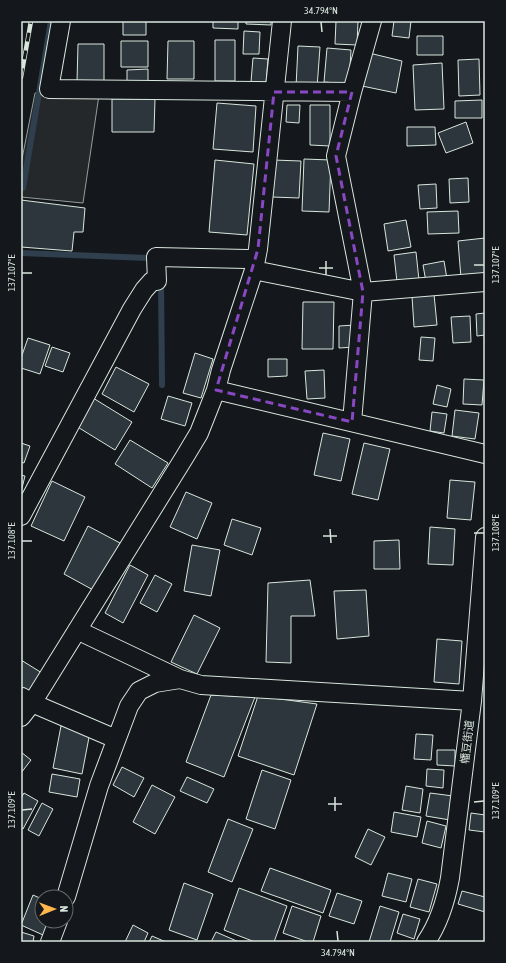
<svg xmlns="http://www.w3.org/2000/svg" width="506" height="963" viewBox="0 0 506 963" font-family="'Asap Condensed','Noto Sans JP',sans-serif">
<rect width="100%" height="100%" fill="#14181c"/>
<path fill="#24282b" stroke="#939e99" d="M35 93 99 95 83 203 21 197V164Z"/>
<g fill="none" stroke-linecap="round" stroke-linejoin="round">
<path stroke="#2f3f4d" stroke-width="6" d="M21 188H23L51 21
M21 253 148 258 151 263
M161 281 162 385"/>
</g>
<path fill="#2c363c" stroke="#d8e6dc" d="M123 21H146V35H123Z
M213 21H238V29L213 28Z
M246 21H271V25L246 24Z
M336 21H358L357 45 335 44Z
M394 21H411L409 38 392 36Z
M244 31 260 32 259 54H243Z
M417 36H443V55H417Z
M215 40H235V81H215Z
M121 41H148V67H121Z
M168 41H194V79H167Z
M78 44H104V82H77Z
M298 46 320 47 317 88 296 87Z
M327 48 351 50 349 84 324 82Z
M369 53 402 61 396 93 362 86Z
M253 58 268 59 266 83 251 82Z
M479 59 480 95 459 96 458 60Z
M442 63 444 109 415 110 413 65Z
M148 69V84L127 85V70Z
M112 99H155L154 132H112Z
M482 100V118H455V101Z
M217 103 256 106 253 152 213 149Z
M287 105H300L299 123 286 122Z
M310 105H330V146L310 145Z
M466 122 473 143 446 153 438 133Z
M407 127H435L436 145 407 146Z
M304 159 331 160 329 212 302 211Z
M215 160 254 164 247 235 209 232Z
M273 160 301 161 299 198 272 197Z
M468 178 469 202 450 203 449 179Z
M436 184 437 208 420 209 418 185Z
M21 200 85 208 83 232H74L72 251 21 247Z
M458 211 459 233 428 234 427 212Z
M406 220 411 247 388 251 384 224Z
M485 238V276L461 278 458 241Z
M416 252 419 280 397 282 394 255Z
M444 261 447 279 426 282 423 265Z
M434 294 437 325 414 327 412 296Z
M303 302H334L333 349H302Z
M485 313V335L477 336 476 314Z
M470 316 471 342 453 343 451 317Z
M355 325V347L339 348V326Z
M421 337 435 338 433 361 419 360Z
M28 338 50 345 40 374 21 368V358Z
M52 347 70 353 63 372 45 366Z
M195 353 213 359 201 398 183 393Z
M268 359H287V376L268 377Z
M116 367 149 384 134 412 102 394Z
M324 370 325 398 307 399 305 371Z
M464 379 484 380 482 405 463 404Z
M437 385 451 389 447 407 433 404Z
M168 396 192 403 185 426 161 419Z
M93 398 132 422 115 450 76 426Z
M455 410 479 413 475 439 452 436Z
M432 412 447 414 444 433 430 431Z
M323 433 350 439 341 481 314 475Z
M130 440 168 463 152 488 115 464Z
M21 443 30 446 24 463 21 462Z
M364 443 390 449 378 500 352 494Z
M21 475 25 476 21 492Z
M450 480 475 482 471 520 447 518Z
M52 481 85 497 64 541 31 526Z
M186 492 212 503 197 539 170 527Z
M232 519 261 528 252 555 224 545Z
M88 526 120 543 95 591 64 574Z
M430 527 455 529 453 565 428 564Z
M399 540 400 569H374V541Z
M192 545 220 550 211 596 184 591Z
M130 565 148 575 123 623 105 613Z
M155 575 172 584 157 612 140 603Z
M310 580 315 616H291V663L266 662 268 583Z
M366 590 369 636 337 639 334 591Z
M194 615 220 628 197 674 171 662Z
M437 639 462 641 459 684 434 682Z
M21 660 42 673 28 696 21 691Z
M211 695 255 697 224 777 186 762Z
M258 696 317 704 294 775 238 756Z
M61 726 90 732 82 774 53 768Z
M416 734 433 735 431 760 414 759Z
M437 750H455V766L437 765Z
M21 752 31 760 21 773Z
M122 767 144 778 134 797 113 785Z
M427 769 444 770 443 788 426 786Z
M262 770 291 780 275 829 246 819Z
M52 774 80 779 77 797 49 792Z
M187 777 214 789 207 803 180 791Z
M152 785 175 797 155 834 133 822Z
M406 786 423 789 420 813 402 810Z
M24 793 38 801 23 829 21 828V798Z
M430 793 453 796 450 820 426 816Z
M42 803 53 809 39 836 28 830Z
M394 812 421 817 417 837 391 832Z
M471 813 485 815V832L469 830Z
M228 819 253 829 232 882 208 872Z
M427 821 446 826 441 848 422 843Z
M368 829 385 837 371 865 355 857Z
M270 868 331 890 323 913 261 891Z
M388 873 412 879 406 902 382 896Z
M418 879 437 884 429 912 410 907Z
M184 883 213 894 197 940 169 930Z
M239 888 287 906 274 942H255L224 930Z
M462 891 485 897V912L458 904Z
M337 893 362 901 354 924 329 916Z
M33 895 42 899V921H49L43 935 21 925Z
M292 906 321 916 313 942H308L283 933Z
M380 906 399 912 390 942H369Z
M403 914 420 919 414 939 397 933Z
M133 925 148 933 144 942H125Z
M21 932 34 936 33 942H21Z
M216 932 239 942H211Z
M152 936 166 942H149Z"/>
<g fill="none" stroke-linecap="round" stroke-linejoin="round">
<g stroke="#d8e6dc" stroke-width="20">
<path id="street" d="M61 21 49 89 352 92
M254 270 363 292 485 282
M216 390 485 454
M352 422 363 292 336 156 352 92 372 21
M21 516 132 309 144 290 152 281H157L156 257 247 259 256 260
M77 630 180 679 201 685 472 701
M22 697 32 703 116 739
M21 717 32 703 184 458 199 433 216 390 221 370 254 270 258 249 282 21
M66 897 99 786 129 706 139 691 155 683 180 679
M50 942 58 921
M426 942C439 923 446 900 450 878L472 701 485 537"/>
</g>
<use href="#street" stroke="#14181c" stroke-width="18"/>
<g stroke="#d8e6dc" stroke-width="4.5">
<path id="rail" d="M21 77 31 21"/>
</g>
<use href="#rail" stroke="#14181c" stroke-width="3" stroke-dasharray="9" stroke-linecap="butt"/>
</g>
<path fill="none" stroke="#8948c3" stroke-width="3" stroke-dasharray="8 5" stroke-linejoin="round" d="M274 92H352L336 156 363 292 352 422 216 390 258 249Z"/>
<path fill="none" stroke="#d8e6dc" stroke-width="1.5" d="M321 22 322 32M326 261V275M474 265H484M319 268H333M22 273H32M330 529 331 543M474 533H484M323 536H337M22 541H32M335 797V811M474 802 484 801M328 804H342M22 810 32 809M337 931 338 941"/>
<g text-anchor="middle" stroke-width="3" stroke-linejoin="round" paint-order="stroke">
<g font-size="11" fill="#d8e6dc" stroke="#14181c">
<text transform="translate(467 742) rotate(-83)" y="4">幡豆街道</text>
</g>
</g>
<rect width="506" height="963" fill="none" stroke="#14181c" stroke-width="44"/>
<g transform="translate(54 909) rotate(89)"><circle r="19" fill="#14181c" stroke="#626a69"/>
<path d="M0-3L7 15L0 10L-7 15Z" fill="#ffb74d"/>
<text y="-6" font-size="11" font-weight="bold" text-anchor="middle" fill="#d8e6dc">N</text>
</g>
<rect x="22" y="22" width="462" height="919" fill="none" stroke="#d8e6dc" stroke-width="1.5"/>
<g font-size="10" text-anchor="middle" fill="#d8e6dc">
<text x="321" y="14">34.794°N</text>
<text transform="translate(495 265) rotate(-90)" y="4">137.107°E</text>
<text transform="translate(11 273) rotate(-90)" y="4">137.107°E</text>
<text transform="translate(495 533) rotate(-90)" y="4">137.108°E</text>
<text transform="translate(11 541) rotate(-90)" y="4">137.108°E</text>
<text transform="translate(495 801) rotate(-90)" y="4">137.109°E</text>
<text transform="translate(11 810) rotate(-90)" y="4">137.109°E</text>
<text x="338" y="956">34.794°N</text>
</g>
</svg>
